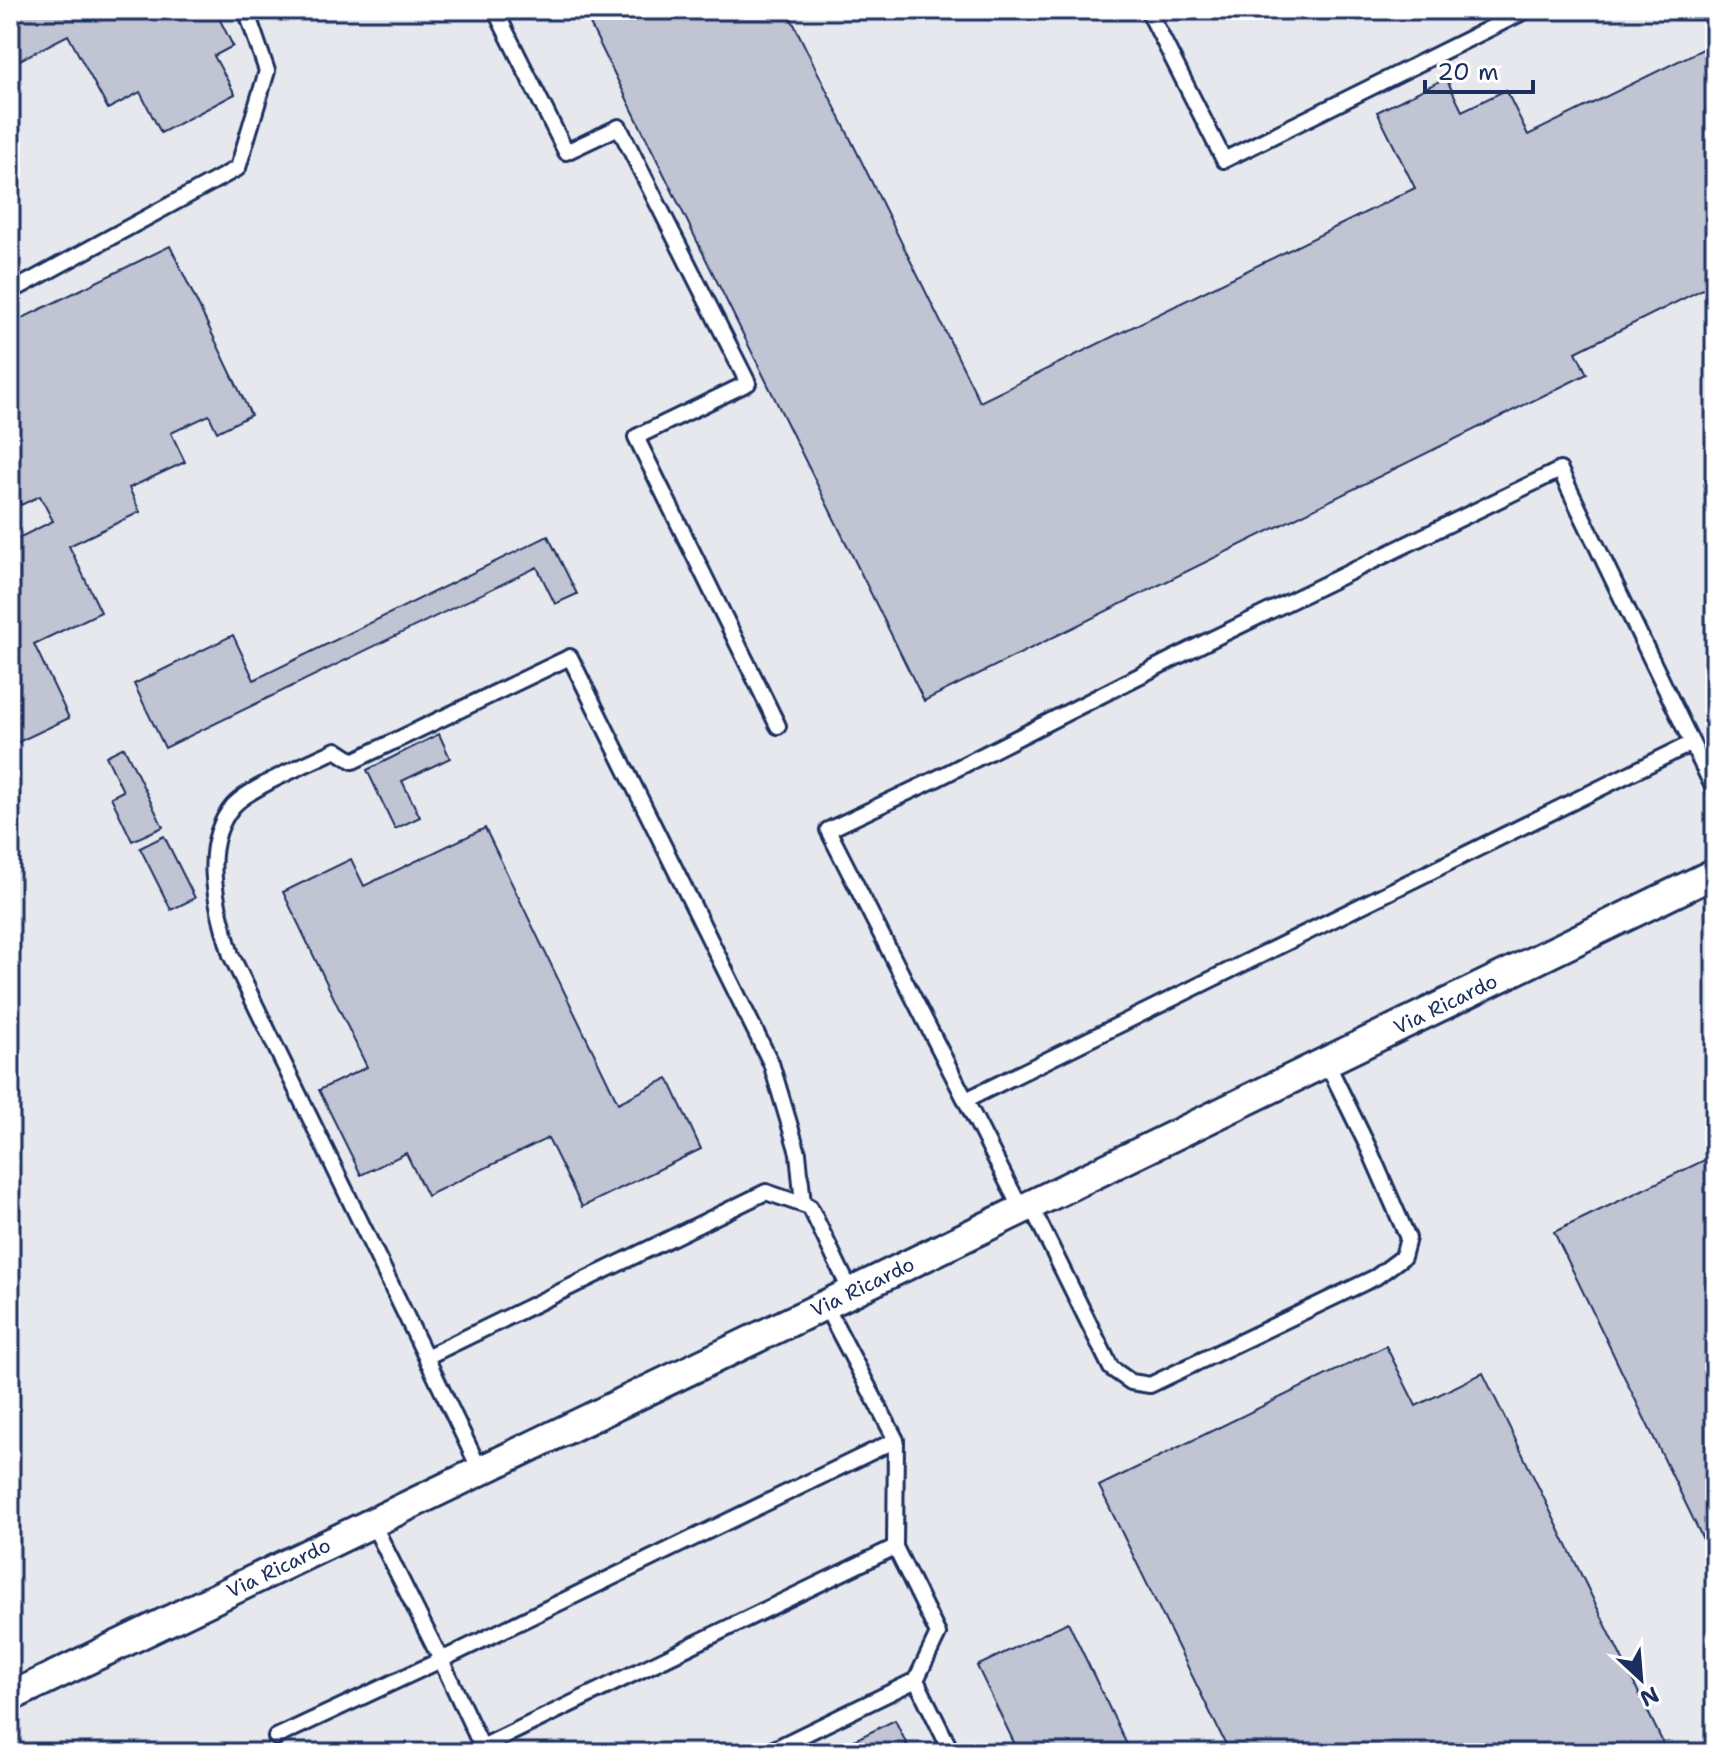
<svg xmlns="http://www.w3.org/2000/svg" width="1725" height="1763" viewBox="0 0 1725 1763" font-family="'Shantell Sans',sans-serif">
<rect width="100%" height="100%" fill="#f6f7f9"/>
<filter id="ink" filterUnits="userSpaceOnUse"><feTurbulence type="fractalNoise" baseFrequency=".0125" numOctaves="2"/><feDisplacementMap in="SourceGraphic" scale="16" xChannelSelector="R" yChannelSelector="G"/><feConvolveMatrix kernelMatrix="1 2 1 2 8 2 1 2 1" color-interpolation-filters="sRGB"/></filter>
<g filter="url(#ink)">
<path fill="#e6e8ee" d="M10 10H1715V1753H10Z"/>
<path fill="#c0c4d3" stroke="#1b2f5e" stroke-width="2" d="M10 10H215L233 46 214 56 235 94 161 133 140 92 108 109 68 35 10 65Z
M583 10H787L980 402 1415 188 1377 112 1446 78 1462 111 1506 90 1528 135 1715 43V283L1576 352 1587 374 924 701Z
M170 246 251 415 217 432 209 415 171 433 185 462 129 488 140 512 69 546 101 612 34 644 69 718 10 746V542L53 521 40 496 21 505 10 482V324Z
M548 536 577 594 555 604 537 567 165 748 134 684 233 635 254 680Z
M439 734 450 758 402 781 420 817 395 829 367 770Z
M124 747 163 827 132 841 111 797 123 791 106 756Z
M485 828 618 1103 668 1078 701 1149 582 1207 548 1138 427 1196 406 1153 361 1175 319 1090 367 1067 283 892 351 859 364 886Z
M164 836 195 898 171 910 140 848Z
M1715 1155V1564L1554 1232Z
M1386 1346 1416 1406 1483 1373 1668 1753H1230L1099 1486Z
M1068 1622 1131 1753H1019L977 1666Z
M895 1720 911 1753H828Z"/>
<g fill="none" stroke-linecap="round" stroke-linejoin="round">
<g stroke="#1b2f5e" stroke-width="20">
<path id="service" d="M495 10 566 152 619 127 748 383 636 437 778 726
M1148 10 1224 160 1527 10
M10 292 238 168 267 71 246 10
M966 1100 1692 743
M1030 1204 1111 1368 1131 1382 1150 1385 1376 1277 1403 1257 1408 1238 1369 1149 1326 1061
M1021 1209 828 830 936 779 1208 641 1560 470 1715 791
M426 1357 231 955C218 909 198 848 233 806 250 787 311 762 336 750L353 761 570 657 771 1063 798 1153 803 1204
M480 1470 426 1357 766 1192 810 1207 851 1292
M372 1522 441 1660 896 1440 825 1305
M916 1680 952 1753
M276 1737 441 1660 482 1747 895 1547
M766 1753 916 1680 938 1634 895 1547 896 1440"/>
</g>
<g stroke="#1b2f5e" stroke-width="34">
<g id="minor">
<path id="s1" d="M10 1697 825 1305 1715 873"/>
</g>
</g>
<use href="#service" stroke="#fff" stroke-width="14"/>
<use href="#minor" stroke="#fff" stroke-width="28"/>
</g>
</g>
<g text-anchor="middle" stroke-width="6" stroke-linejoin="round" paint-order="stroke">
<g font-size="20" fill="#1b2f5e" stroke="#fff">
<text dy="7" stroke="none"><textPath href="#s1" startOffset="1594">Via Ricardo</textPath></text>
<text dy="7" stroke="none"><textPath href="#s1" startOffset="946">Via Ricardo</textPath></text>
<text dy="7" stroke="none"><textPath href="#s1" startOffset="298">Via Ricardo</textPath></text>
</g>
</g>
<rect width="1725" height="1763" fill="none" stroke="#fff" stroke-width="40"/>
<rect x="20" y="20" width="1685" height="1723" fill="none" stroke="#1b2f5e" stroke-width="3" filter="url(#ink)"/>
<g transform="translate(1641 1679) rotate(154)" stroke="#ffffff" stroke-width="6" paint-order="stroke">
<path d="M0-6L14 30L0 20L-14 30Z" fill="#1b2f5e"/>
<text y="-12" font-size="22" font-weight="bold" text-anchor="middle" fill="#1b2f5e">N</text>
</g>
<path d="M1425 80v12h108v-12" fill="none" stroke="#1b2f5e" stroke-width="4"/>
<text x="1437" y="80" font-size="24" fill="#1b2f5e" stroke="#ffffff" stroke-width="6" paint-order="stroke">20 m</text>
</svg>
